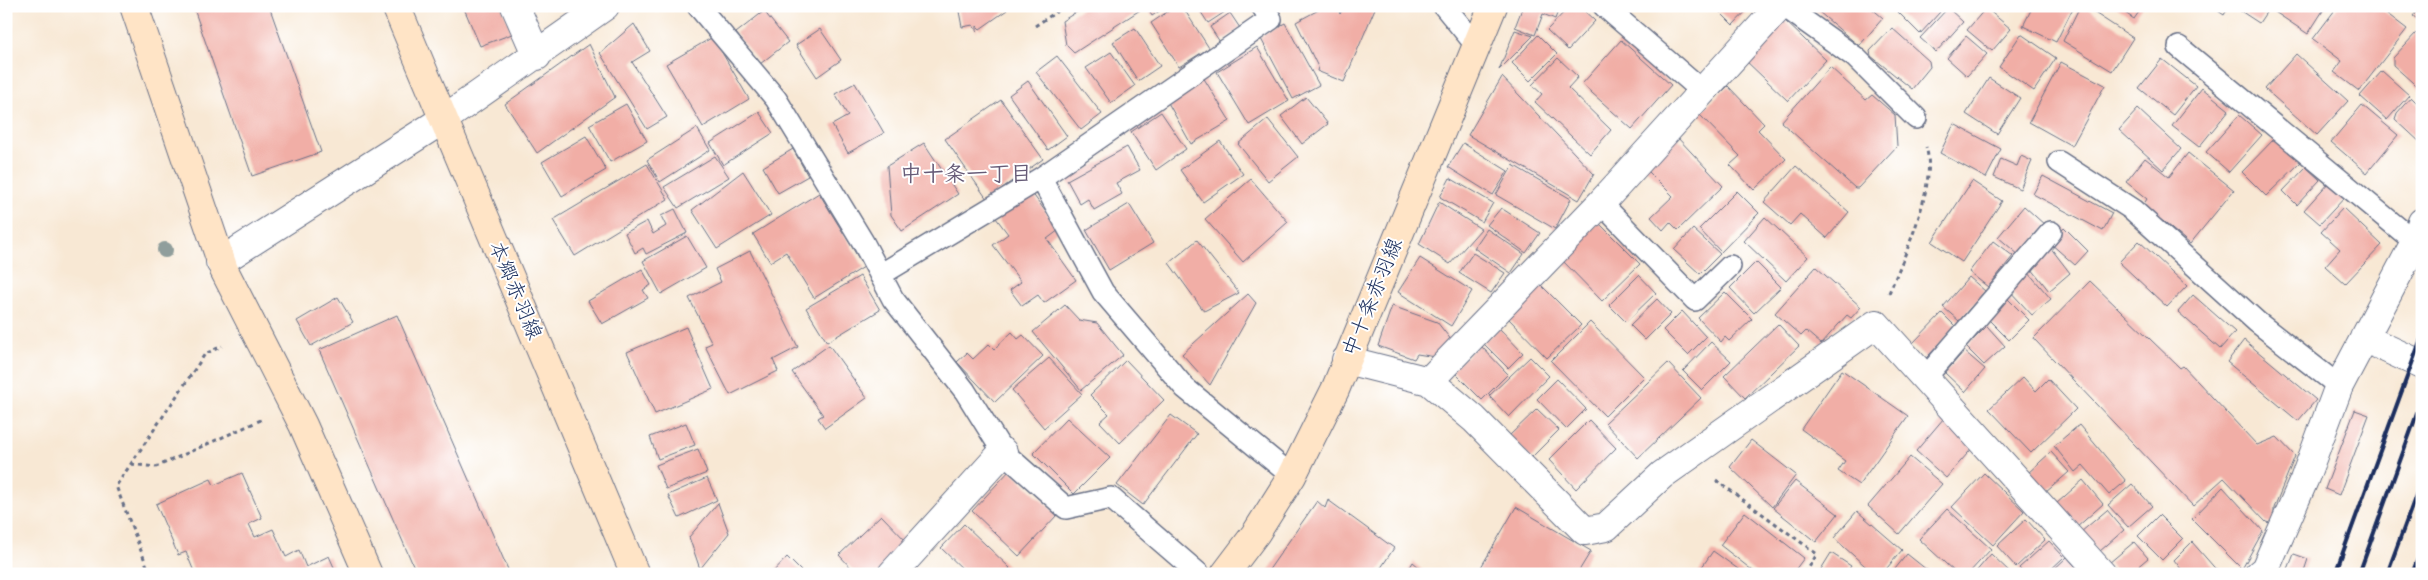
<svg xmlns="http://www.w3.org/2000/svg" width="2428" height="580" viewBox="0 0 2428 580" font-family="'Indie Flower','Klee One',sans-serif">
<rect width="100%" height="100%" fill="#fff"/>
<filter id="ink" filterUnits="userSpaceOnUse"><feTurbulence type="fractalNoise" baseFrequency=".02" numOctaves="2"/><feDisplacementMap in="SourceGraphic" scale="10" xChannelSelector="R" yChannelSelector="G"/><feConvolveMatrix kernelMatrix="1 2 1 2 8 2 1 2 1" color-interpolation-filters="sRGB"/></filter>
<filter id="wash" filterUnits="userSpaceOnUse"><feTurbulence type="fractalNoise" baseFrequency=".0096" numOctaves="4" result="noise"/><feDisplacementMap in="SourceGraphic" scale="20" xChannelSelector="R" yChannelSelector="G"/><feGaussianBlur stdDeviation="1.12" result="paint"/><feColorMatrix in="noise" values="0 0 0 0 0 0 0 0 0 0 0 0 0 0 0 0 0 1.4 0 .05"/><feComposite in="paint" operator="in"/></filter>
<g filter="url(#wash)">
<rect width="100%" height="100%" fill="#f8e8d4"/>
<g id="blocks">
<path fill="#f1aea6" d="M193 6H269L321 152 252 176Z
M463 6H502L512 34 480 46Z
M958 6H1005L1007 10 980 29 977 26V32L973 25 962 27Z
M1086 6H1138L1140 10 1074 53 1066 45 1062 21Z
M1146 6H1167L1152 16Z
M1176 6H1182L1209 48 1179 67 1151 23Z
M1197 6H1234L1208 23Z
M1326 6H1337L1340 14 1344 6H1376L1344 82 1317 71 1318 67 1296 22Z
M1523 6H1560L1555 19 1543 14 1535 35 1515 27Z
M1570 6H1579L1595 21 1568 50 1547 30Z
M1714 6H1751L1733 25Z
M1812 6H1869L1883 18 1859 46Z
M1901 6H1934L1940 12 1920 34 1897 11Z
M2033 6H2074L2056 42 2023 26Z
M2080 6H2084L2133 38 2112 71 2063 41Z
M2115 6H2143L2134 19Z
M2211 6H2229L2224 15Z
M2233 6H2326L2308 34 2269 8 2259 23Z
M2338 6H2377L2407 29 2359 91 2334 72 2342 61 2313 39Z
M2421 6H2422V22L2413 16Z
M1948 8 1963 22 1936 52 1920 38Z
M1986 8 2011 29 1992 51 1967 30Z
M764 11 788 42 760 64 736 33Z
M1230 13 1240 28 1220 42 1210 27Z
M1782 18 1826 60 1788 101 1744 59Z
M1285 23 1319 85 1293 99 1260 37Z
M634 24 650 51 632 62 667 117 647 129 600 53Z
M1135 28 1160 66 1138 81 1113 42Z
M1892 28 1929 61 1930 67 1912 89 1871 56 1870 51Z
M820 29 841 60 817 77 796 45Z
M1515 30 1533 36 1499 70Z
M2416 33 2422 38V91L2393 65V58Z
M2021 34 2056 58 2034 91 1999 67Z
M1538 35 1557 54 1530 81 1512 63Z
M1966 36 1987 54 1967 76 1947 58Z
M713 37 749 99 703 127 666 64Z
M1621 40 1671 85 1632 129 1582 84Z
M589 44 615 97 537 153 505 104Z
M1257 47 1289 101 1249 125 1217 72Z
M1111 52 1135 86 1111 103 1086 68Z
M2296 54 2348 101 2317 135 2265 89Z
M1057 56 1102 114 1081 130 1036 72Z
M1558 58 1578 77 1568 88 1611 130 1590 154 1535 102 1542 94 1532 85Z
M2162 59 2196 86 2173 115 2139 88Z
M2061 62 2105 85 2072 146 2029 122Z
M1830 67 1866 100 1872 95 1895 115 1897 146 1858 188H1855L1781 122Z
M2382 71 2409 95 2387 120 2360 96Z
M1203 77 1230 121 1191 144 1166 99Z
M1502 77 1594 174 1579 200 1468 135Z
M1989 78 2020 98 1997 134 1966 114Z
M1028 81 1067 136 1048 150 1009 95Z
M855 83 884 133 848 153 832 125 848 116 835 94Z
M1728 86 1764 124 1758 130 1786 159 1754 190 1730 165 1740 156 1699 114Z
M2202 88 2229 110 2199 147 2172 126Z
M1306 97 1328 124 1302 144 1281 116Z
M2411 97 2422 108V144L2395 119 2397 113Z
M1001 100 1043 159 987 199 945 139Z
M626 104 647 141 610 162 589 125Z
M2362 105 2398 135 2367 173 2331 142Z
M2138 109 2181 149 2163 170 2119 130Z
M759 112 773 133 723 165 710 143Z
M1161 112 1186 149 1156 170 1131 132Z
M2239 115 2262 135 2229 172 2206 152Z
M1268 119 1298 157 1268 181 1238 144Z
M1954 124 2001 149 1986 178 1940 153Z
M697 128 710 150 660 182 647 160Z
M586 136 606 170 562 196 542 162Z
M1676 136 1723 186 1678 230 1670 222 1663 230 1651 217 1673 196 1644 167Z
M2277 136 2302 161 2266 196 2242 172Z
M1220 141 1243 174 1203 202 1180 170Z
M924 143 958 194 902 231 891 215 887 166Z
M1463 143 1508 171 1493 195 1448 167Z
M1127 147 1140 170 1116 183 1122 194 1094 210 1088 199 1080 204 1067 180Z
M793 149 808 176 778 193 763 167Z
M2188 153 2234 190 2190 244 2143 205 2147 199 2126 182 2145 158 2169 177Z
M715 156 729 177 678 208 664 187Z
M2021 156 2032 161 2020 189 1994 177 2001 159 2017 166Z
M647 164 668 199 575 256 553 220Z
M1513 165 1571 199 1555 229 1496 195Z
M1796 166 1849 212 1827 238 1800 214 1790 225 1764 202Z
M2306 167 2320 180 2297 205 2283 191Z
M743 171 771 215 717 249 692 210Z
M2043 176 2112 213 2103 231 2033 194Z
M1450 178 1493 203 1482 222 1440 197Z
M1251 179 1288 222 1243 262 1205 219Z
M1972 181 2002 201 1962 262 1932 242Z
M2330 181 2347 195 2320 224 2304 210Z
M1737 191 1759 213 1721 252 1699 229Z
M819 193 864 267 814 298 786 252 770 262 753 234Z
M1032 193 1059 230 1047 239 1076 280 1044 303 1038 295 1022 306 1010 290 1021 282 993 245 1008 234 996 218Z
M1439 202 1481 229 1450 264 1419 244Z
M1129 204 1153 243 1109 270 1086 230Z
M2024 206 2046 226 2020 256 1998 237Z
M1501 208 1540 233 1526 253 1487 225Z
M2343 208 2382 245 2345 284 2325 266 2340 249 2321 232Z
M675 209 687 233 646 254 643 248 635 253 625 233 647 221 653 234 666 226 661 216Z
M1765 217 1808 257 1786 281 1744 241Z
M1598 222 1640 264 1602 301 1561 259Z
M2064 227 2088 251 2075 265 2050 243Z
M1487 229 1524 254 1511 273 1474 248Z
M1693 229 1720 254 1700 274 1674 250Z
M687 236 706 268 661 294 643 261Z
M1197 240 1239 293 1204 311 1169 263Z
M1993 241 2013 256 1988 287 1969 272Z
M2139 241 2187 286 2167 307 2119 262Z
M2050 247 2070 273 2049 291 2028 264Z
M750 251 798 347 773 360 778 371 730 395 705 346 712 343 689 298 721 282 715 269Z
M1473 253 1505 273 1491 293 1459 273Z
M1420 258 1472 291 1451 326 1398 292Z
M1756 262 1781 287 1754 313 1730 288Z
M1816 267 1861 307 1851 318 1847 315 1821 344 1806 331 1801 336 1775 313Z
M642 269 651 285 643 290 648 298 602 324 588 301Z
M2028 272 2051 299 2032 315 2008 289Z
M1639 275 1656 293 1626 322 1609 305Z
M860 276 880 310 827 342 806 308Z
M1969 277 1985 291 1959 321 1943 307Z
M2090 281 2180 368 2183 366 2257 445 2277 437 2295 456 2274 508V524L2266 522 2224 478 2193 506 2035 340 2034 338Z
M1541 285 1581 325 1547 358 1508 318Z
M1725 292 1752 319 1729 341 1725 337 1721 342 1698 318Z
M1248 294 1256 303 1210 385 1182 354Z
M2193 295 2235 332 2220 349 2178 312Z
M338 297 353 322 311 346 297 321Z
M2007 298 2029 320 2009 340 1987 318Z
M1657 299 1671 314 1645 340 1630 325Z
M1065 305 1079 320 1097 323 1123 355 1081 390 1033 332Z
M1392 306 1437 322 1452 341 1436 357 1417 354 1414 359 1378 346Z
M1682 311 1706 337 1688 355 1663 330Z
M1942 313 1956 327 1926 358 1912 344Z
M397 315 510 574H417L319 350Z
M1590 322 1644 377 1605 416 1551 361Z
M1778 324 1799 346 1745 398 1724 376Z
M1987 326 2005 346 1984 365 1966 347Z
M686 327 713 389 655 414 627 352Z
M1499 328 1523 353 1508 368 1483 343Z
M1012 332 1018 339 1023 335 1043 356 995 402 957 362 967 353 973 359 989 344 994 349Z
M2244 340 2316 400 2298 421 2227 362Z
M1711 342 1731 361 1702 390 1683 371Z
M1479 344 1508 374 1482 400 1452 370Z
M829 345 867 398 825 428 818 418 823 415 792 372Z
M1964 351 1985 369 1965 392 1945 373Z
M1530 357 1549 376 1509 417 1489 396Z
M1049 358 1082 394 1044 428 1012 390Z
M1126 360 1164 400 1120 443 1100 422 1109 414 1090 395Z
M1668 363 1701 398 1638 458 1605 423Z
M1842 370 1908 416 1859 485 1838 471 1845 461 1801 429Z
M2023 377 2036 391 2048 379 2076 409 2031 453 1989 409Z
M1557 379 1586 409 1566 429 1537 399Z
M1537 409 1559 430 1531 458 1509 436Z
M2355 410 2369 415 2339 495 2325 489Z
M1171 415 1197 434 1143 505 1117 485Z
M1067 418 1110 458 1074 494 1033 453Z
M1944 418 1975 445 1946 478 1916 451Z
M1589 420 1616 448 1576 489 1549 460Z
M686 423 695 445 658 459 650 437Z
M2079 425 2126 481 2109 495 2083 465 2075 472 2054 446Z
M1751 440 1796 475 1772 507 1730 467Z
M698 449 707 473 666 489 656 465Z
M2051 452 2069 472 2045 493 2028 473Z
M1910 457 1942 484 1899 534 1868 506Z
M1010 470 1057 515 1019 556 972 511Z
M242 473 262 518 249 524 255 537 273 529 286 557 299 550 306 567 329 556 337 574H195L186 552 178 555 156 504 211 479 214 485Z
M1984 473 2024 511 1993 545 1952 507Z
M707 478 717 500 679 518 668 495Z
M2083 480 2103 504 2076 528 2056 504Z
M1795 481 1838 514 1816 542 1773 508Z
M2132 484 2152 506 2128 527 2108 505Z
M2223 487 2263 531 2242 569 2192 519Z
M1328 500 1394 548 1377 574H1266L1317 501 1325 508Z
M718 503 729 533 700 569 689 537Z
M1516 507 1591 551 1577 574H1477Z
M1947 509 1991 549 1968 574H1957L1919 539Z
M2107 510 2124 530 2099 552 2081 532Z
M1857 511 1902 550 1882 574H1874L1834 538Z
M1745 512 1804 558 1792 574H1757L1720 545Z
M881 515 908 543 877 574H857L839 555Z
M2159 515 2183 539 2162 560 2138 536Z
M2026 519 2045 540 2016 567 1997 546Z
M964 524 1010 568 1005 574H968L941 548Z
M2049 541 2064 557 2046 574H2024L2019 568Z
M2134 542 2148 558 2129 574H2118L2109 563Z
M2192 542 2220 574H2185L2174 560Z
M1713 551 1745 574H1697Z
M1831 553 1851 566 1846 574H1818Z
M1907 554 1932 574H1891Z
M1991 554 2012 574H1974Z
M2294 554 2308 559 2303 574H2286Z
M787 557 804 574H771Z
M2067 557 2082 574H2049Z
M1413 562 1427 574H1406Z"/>
</g>
</g>
<g filter="url(#ink)">
<use href="#blocks" fill-opacity="0" stroke="#687087" stroke-width="1"/>
<g fill="none" stroke-linecap="round" stroke-linejoin="round">
<g stroke="#687087" stroke-width="24">
<path id="lane" d="M698 6 776 99 863 242 893 299 965 391 1003 452 1066 508 1111 498 1199 574
M1444 6 1476 45
M1604 6 1702 91
M1784 6 1855 57 1916 118
M2179 47 2415 242
M2059 162 2133 210 2257 322 2339 386
M1041 178 1103 292 1185 388 1292 476
M1601 203 1695 300 1730 266
M880 275 1041 178 1271 19 1262 6
M1925 378 2051 232"/>
</g>
<g stroke="#687087" stroke-width="30">
<path id="street" d="M515 6 537 56
M220 262 444 119 605 6
M2364 338 2422 365
M1346 360 1429 381 1474 419 1585 531 1606 527 1662 475 1876 324 2102 574
M1429 381 1601 203 1780 6
M892 574 1003 452
M2259 574 2265 569 2304 480 2339 386 2415 242 2422 222"/>
</g>
<g stroke="#687087" stroke-width="30">
<path id="secondary" d="M134 6 224 270 303 425 368 574
M396 6 635 574
M1225 574 1256 533 1292 476 1335 390 1493 6"/>
</g>
<path stroke="#687087" stroke-width="3" stroke-dasharray="4 4" stroke-linecap="butt" d="M1035 26 1065 6
M1889 293C1904 257 1938 184 1926 147
M131 464 156 467 261 420
M1716 480 1817 554 1805 574
M150 574 116 486 205 354 222 346"/>
<use href="#lane" stroke="#fff" stroke-width="21"/>
<use href="#street" stroke="#fff" stroke-width="28"/>
<use href="#secondary" stroke="#ffe4c6" stroke-width="28"/>
<path stroke="#1b2f5e" stroke-width="4" d="M2335 574 2422 336
M2359 574 2422 400
M2387 574 2422 479
M2412 574 2422 548"/>
</g>
<circle fill="#909e9c" cx="165" cy="250" r="8"/>
</g>
<g text-anchor="middle" stroke-width="4" stroke-linejoin="round" paint-order="stroke">
<g font-size="21" fill="#1b2f5e" stroke="#fff">
<text transform="translate(516 290) rotate(67)" y="7">本郷赤羽線</text>
<text transform="translate(1372 297) rotate(-68)" y="7">中十条赤羽線</text>
</g>
<g font-size="22" font-weight="bold" fill="#665b77" stroke="#fff">
<text x="966" y="181">中十条一丁目</text>
</g>
</g>
<rect width="2428" height="580" fill="none" stroke="#fff" stroke-width="25"/>
</svg>
